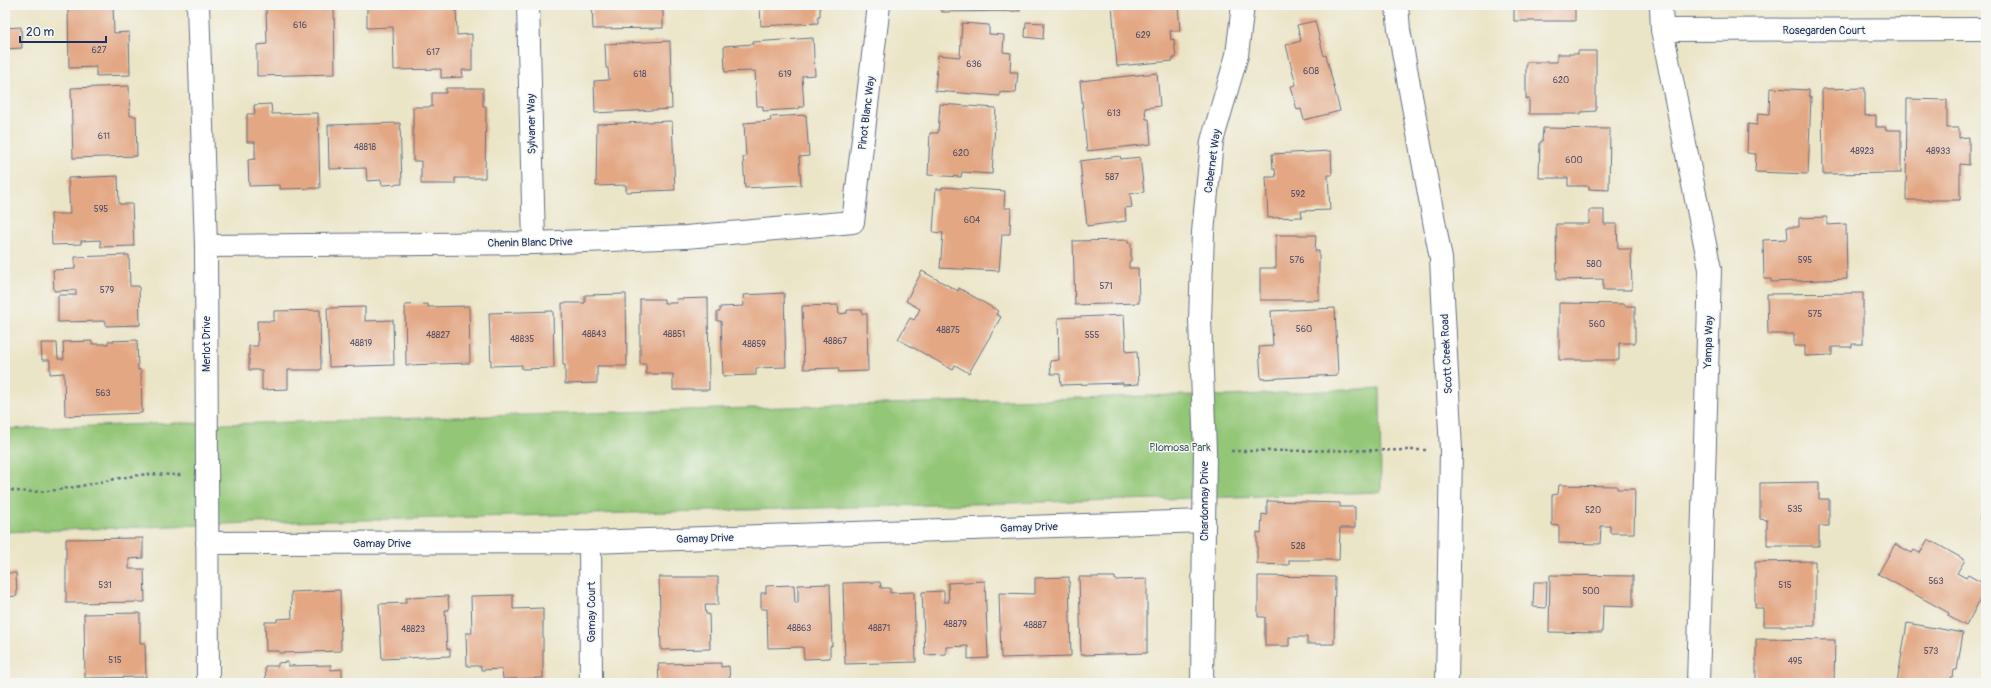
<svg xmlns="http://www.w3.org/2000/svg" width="1991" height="688" viewBox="0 0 1991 688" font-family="Pangolin,sans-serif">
<rect width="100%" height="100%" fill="#f6f6f2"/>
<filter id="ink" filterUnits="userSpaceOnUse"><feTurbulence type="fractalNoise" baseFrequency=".025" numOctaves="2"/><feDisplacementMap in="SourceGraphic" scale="8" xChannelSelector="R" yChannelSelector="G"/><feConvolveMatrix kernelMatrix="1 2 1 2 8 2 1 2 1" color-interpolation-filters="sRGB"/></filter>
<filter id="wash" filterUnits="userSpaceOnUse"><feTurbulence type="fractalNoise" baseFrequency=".012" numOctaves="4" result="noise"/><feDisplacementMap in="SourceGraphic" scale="16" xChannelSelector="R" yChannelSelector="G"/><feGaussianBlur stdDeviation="0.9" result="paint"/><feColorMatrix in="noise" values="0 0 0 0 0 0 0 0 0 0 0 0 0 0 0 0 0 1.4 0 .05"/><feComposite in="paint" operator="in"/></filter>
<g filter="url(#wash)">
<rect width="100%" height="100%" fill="#ebe5c7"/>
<path fill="#93c676" stroke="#577a6a" d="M1380 388 1381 492 1233 497 253 523 5 532V429L181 423 227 424 1178 395 1227 396Z"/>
<g id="blocks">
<path fill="#e3a784" d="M68 5H113L114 33 129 32 130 75 96 76V67L69 68Z
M292 5H334L335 74 257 76V45L267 44 266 6Z
M367 5H456L457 35 472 34V70H462L463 77 441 78V69L394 70 393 27 367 28Z
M592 5H663V28L593 29Z
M760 5H820V16H818V23L761 26Z
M942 5H1020V11L942 12Z
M1112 5H1178L1180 31H1170L1171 40 1174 39 1176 58H1173V61L1117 66Z
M1514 5H1575V21H1514Z
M1315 21 1324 56 1326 55 1340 111 1304 120 1301 109 1297 110 1291 86 1296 85 1286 45 1301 41 1297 25Z
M1026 22 1044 23 1043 39 1025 37Z
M962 23 989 25V34L1004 35 1003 52 1011 53 1010 72H1018L1016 93 1000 92V96L935 91 938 55 960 57Z
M21 27 22 48 5 49V28Z
M813 38 815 75 802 76 804 107H799V109L763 111V106H757L755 71 725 72 724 46 753 44V42Z
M670 41 672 109 595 113 594 81 609 80 608 68H606L605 44Z
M1578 51H1596V111L1581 112V114H1529V99H1526V62H1557V54H1578Z
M1157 73 1160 106 1145 108 1146 119H1149L1151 144 1087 151 1080 81Z
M129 86 130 116H136L137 156 73 158 71 88Z
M446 88H483V106H486L485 178H455V184H421V161H413V107H432V93H446Z
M1770 88 1809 90V96L1811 97 1808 174 1755 172 1756 154 1747 153 1748 124 1757 125 1758 113 1769 114Z
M1865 88V116L1876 115V127H1886L1885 130H1901V173L1823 174 1822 89Z
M1907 99 1947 100V128H1959V138L1969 137V165L1960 164V200H1906Z
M271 104 272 114 318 113 320 188 280 189V185L249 186 248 160 255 159V142H247V114H255L254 105Z
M940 104 996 108 992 174 962 172 961 177 928 175 930 133H938Z
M806 115 809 156 799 157 801 185 745 188 743 157H746L744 123 771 121 770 117Z
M672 121 675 190 626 192V185L596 186 597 124Z
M400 123 402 184 382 185 381 180 367 181 366 168 329 169 328 125Z
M1543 128 1610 129 1609 190 1589 189V186H1568V178H1539L1540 142H1542Z
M1331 151 1332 175H1328L1330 210 1301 211 1302 217 1268 218 1266 177H1276L1275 169H1273L1272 154Z
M1120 156 1121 159 1140 157 1144 192 1130 194 1132 207 1125 208 1126 221 1087 226 1080 161Z
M118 176 119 204H132L134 246 101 247 100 240 81 241V244L52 245 51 214H70L68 178Z
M942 187 1005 191 1004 208H1011L1010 234H1002L999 271 940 268 943 233 933 232 936 189H942Z
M1589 210H1604V224H1617L1618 249H1631L1632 290H1603V279L1557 280 1556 224H1589Z
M1827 217V225L1846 224 1847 279 1771 282V279H1764L1763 240 1788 239 1787 227H1799V218Z
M1276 235H1316L1315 251H1319V300H1260V268H1276Z
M1128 240V243H1131V261L1129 262V268H1138L1139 303 1075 305 1073 241Z
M129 255 130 286H139L140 325 106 326V321L58 322V295H76V290L54 291 53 270 75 269V257Z
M922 271 958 291 959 288 998 311 996 314 1001 317 969 373 955 365 953 370 898 339 910 318 914 320 920 309 906 301Z
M784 293 786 367 756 368V375L723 376 721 321H717V312H720V307L744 306 743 295Z
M1863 293V344H1852V347H1832V355L1805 356V346H1794V334H1768L1767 294Z
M626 294 627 366H597V383L565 384V365H563L562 303H585V295Z
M708 298 709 390H673V374H646V364H640V299H664V303H677L676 299Z
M1559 303 1624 304 1625 306H1635V343H1619V360H1559Z
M428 304V307L469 306 470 363 406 365 405 305Z
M838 305 839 314 847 313V310H862V314H867L868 371 839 372 838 368 804 369 802 306Z
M365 307V321L393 320 394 365 329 367 327 308Z
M1335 308 1338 375 1261 379 1259 347 1273 346 1271 311Z
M320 310 321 370H288V389L262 390V370H249V346H258L257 321H274V311Z
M553 311 554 368 522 369V365L491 366 489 313Z
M1124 315 1126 352 1137 351 1139 384 1123 385V383L1061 385 1060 374H1051L1050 361 1059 360 1058 318Z
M137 340 138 370H141L142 413 65 416 64 373 50 374V360H42L41 343H57L58 359H64L63 342 92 341V344H108V341Z
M1819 482V499H1829V526H1819V546H1767V520L1760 519V483Z
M1559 485 1617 486V489H1635L1634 533H1610V526H1601L1600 544 1559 543V526L1552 525V495L1558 494Z
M1267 501 1340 503V507H1355V528H1340L1339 560H1289V565L1257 564V532L1261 533 1262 514 1267 515Z
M1980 517H1986V543L1984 544Z
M143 538V558L129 559V569H144L145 602 66 603V539Z
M1928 539 1965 560 1957 573 1966 578 1968 575 1986 585V589L1966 626 1948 616 1949 613 1878 574 1895 544 1912 553 1914 550 1920 553Z
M1815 561V626H1763V608H1755V562Z
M5 573H16L17 596 5 597Z
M1550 575 1633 576V607L1603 606 1602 633 1549 632Z
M1258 576 1335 577 1334 644H1307V637H1289V646H1265V617H1258Z
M659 577H718V605H705L706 614H709L710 649 661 650Z
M1069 577 1071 656 1001 658 999 593 1035 594V578Z
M1079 577H1115V580L1147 579V653L1081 655Z
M985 581 988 658 968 659V646L946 647V654L925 655 922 592 944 591V602H949L948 583Z
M880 582 881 588H890V593L914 592 916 662 845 664 843 583Z
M1534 582H1547L1546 608 1533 607Z
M830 584 832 646H830V658L804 659 803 647 768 648 767 609H761V593H766V586L794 585 795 603H798V585Z
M340 590 341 651 279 653V651H266L265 622H277V619L292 618 291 592Z
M513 595V609L543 608V678L503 679 502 669 481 670V666H467L466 633H472L471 596Z
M448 596 449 610H445L447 649H450V656L382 659 379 604 406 603V598Z
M140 613V643H145L146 677 85 678 84 614Z
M1907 623 1963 633 1957 670H1954L1953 677H1951L1950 683H1897Z
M1756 639 1835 640 1834 683H1756Z
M5 655H7V680H5Z
M288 662V666L331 665V670L342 669V683H266L265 666H278V663Z
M721 663V667L729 666 730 683H659L658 664Z"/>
</g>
</g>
<g filter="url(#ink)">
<use href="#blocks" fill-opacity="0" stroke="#646f83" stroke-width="1"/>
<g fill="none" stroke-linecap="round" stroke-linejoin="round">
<g stroke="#646f83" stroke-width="24">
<path id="minor" d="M198 5 206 246 208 683
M528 5 534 243
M1661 5 1662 30 1710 269 1698 683
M1662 30 1986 29
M206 246 534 243 686 237 853 222 879 5
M590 542 591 683
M207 543 590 542 1204 521
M1202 683 1205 451 1200 320 1203 232 1212 141 1237 55 1243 5"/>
</g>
<g stroke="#646f83" stroke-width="24">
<path id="secondary" d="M1397 5 1399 30 1441 259 1451 450 1447 683"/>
</g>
<path stroke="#646f83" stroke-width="2.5" stroke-dasharray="3 3" stroke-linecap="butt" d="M1231 451 1426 450
M5 489C47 498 91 482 133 476 148 473 166 475 182 475"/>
<use href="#minor" stroke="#fff" stroke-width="22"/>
<use href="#secondary" stroke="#fff" stroke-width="22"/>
</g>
</g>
<g text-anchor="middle" stroke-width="3" stroke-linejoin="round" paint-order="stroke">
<g font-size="9" fill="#4d4d68">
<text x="300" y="28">616</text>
<text x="1143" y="38">629</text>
<text x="99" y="53">627</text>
<text x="433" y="55">617</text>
<text x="974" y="67">636</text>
<text x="1311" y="74">608</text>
<text x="640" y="77">618</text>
<text x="785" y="77">619</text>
<text x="1561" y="83">620</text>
<text x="1114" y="116">613</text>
<text x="104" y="139">611</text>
<text x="365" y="150">48818</text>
<text x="1862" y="154">48923</text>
<text x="1938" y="154">48933</text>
<text x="961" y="156">620</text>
<text x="1574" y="163">600</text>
<text x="1112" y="180">587</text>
<text x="1298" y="197">592</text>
<text x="101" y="212">595</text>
<text x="972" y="223">604</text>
<text x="1297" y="263">576</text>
<text x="1805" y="263">595</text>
<text x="1594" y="267">580</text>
<text x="1106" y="289">571</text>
<text x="107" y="293">579</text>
<text x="1815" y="317">575</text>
<text x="1597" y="327">560</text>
<text x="1304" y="332">560</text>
<text x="948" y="333">48875</text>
<text x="594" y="337">48843</text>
<text x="674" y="337">48851</text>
<text x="438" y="338">48827</text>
<text x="1092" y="338">555</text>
<text x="522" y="342">48835</text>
<text x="835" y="344">48867</text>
<text x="361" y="346">48819</text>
<text x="754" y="347">48859</text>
<text x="103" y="396">563</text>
<text x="1795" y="512">535</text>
<text x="1593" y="513">520</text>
<text x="1298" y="549">528</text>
<text x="1936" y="584">563</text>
<text x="105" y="588">531</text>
<text x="1785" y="588">515</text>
<text x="1591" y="594">500</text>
<text x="955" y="627">48879</text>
<text x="1035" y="628">48887</text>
<text x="799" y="631">48863</text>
<text x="879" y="631">48871</text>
<text x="413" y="632">48823</text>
<text x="1931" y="654">573</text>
<text x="115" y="663">515</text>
<text x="1795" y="664">495</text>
</g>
<g font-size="11" fill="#1b2f5e" stroke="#f6f6f2">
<text x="1824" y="34">Rosegarden Court</text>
<text transform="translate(866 113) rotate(-83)" y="4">Pinot Blanc Way</text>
<text transform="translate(531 124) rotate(-91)" y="4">Sylvaner Way</text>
<text transform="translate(1212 161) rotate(-82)" y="4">Cabernet Way</text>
<text transform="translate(530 242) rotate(-1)" y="4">Chenin Blanc Drive</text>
<text transform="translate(1708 342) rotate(-88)" y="4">Yampa Way</text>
<text transform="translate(206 344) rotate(-90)" y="4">Merlot Drive</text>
<text transform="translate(1446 354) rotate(-93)" y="4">Scott Creek Road</text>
<text transform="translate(1204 501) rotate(-90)" y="4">Chardonnay Drive</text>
<text transform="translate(1029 527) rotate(-2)" y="4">Gamay Drive</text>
<text transform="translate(705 538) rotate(-2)" y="4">Gamay Drive</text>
<text x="382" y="547">Gamay Drive</text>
<text transform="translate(591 612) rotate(-90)" y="4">Gamay Court</text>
</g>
<g font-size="11" fill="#3f5c65" stroke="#f6f6f2">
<text x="1180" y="451">Plomosa Park</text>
</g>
</g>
<rect width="1991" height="688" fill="none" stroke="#f6f6f2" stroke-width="20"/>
<path d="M20 36v6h86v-6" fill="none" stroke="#1b2f5e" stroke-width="2"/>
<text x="26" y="36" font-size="12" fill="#1b2f5e" stroke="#f6f6f2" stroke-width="3" paint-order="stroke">20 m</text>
</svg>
